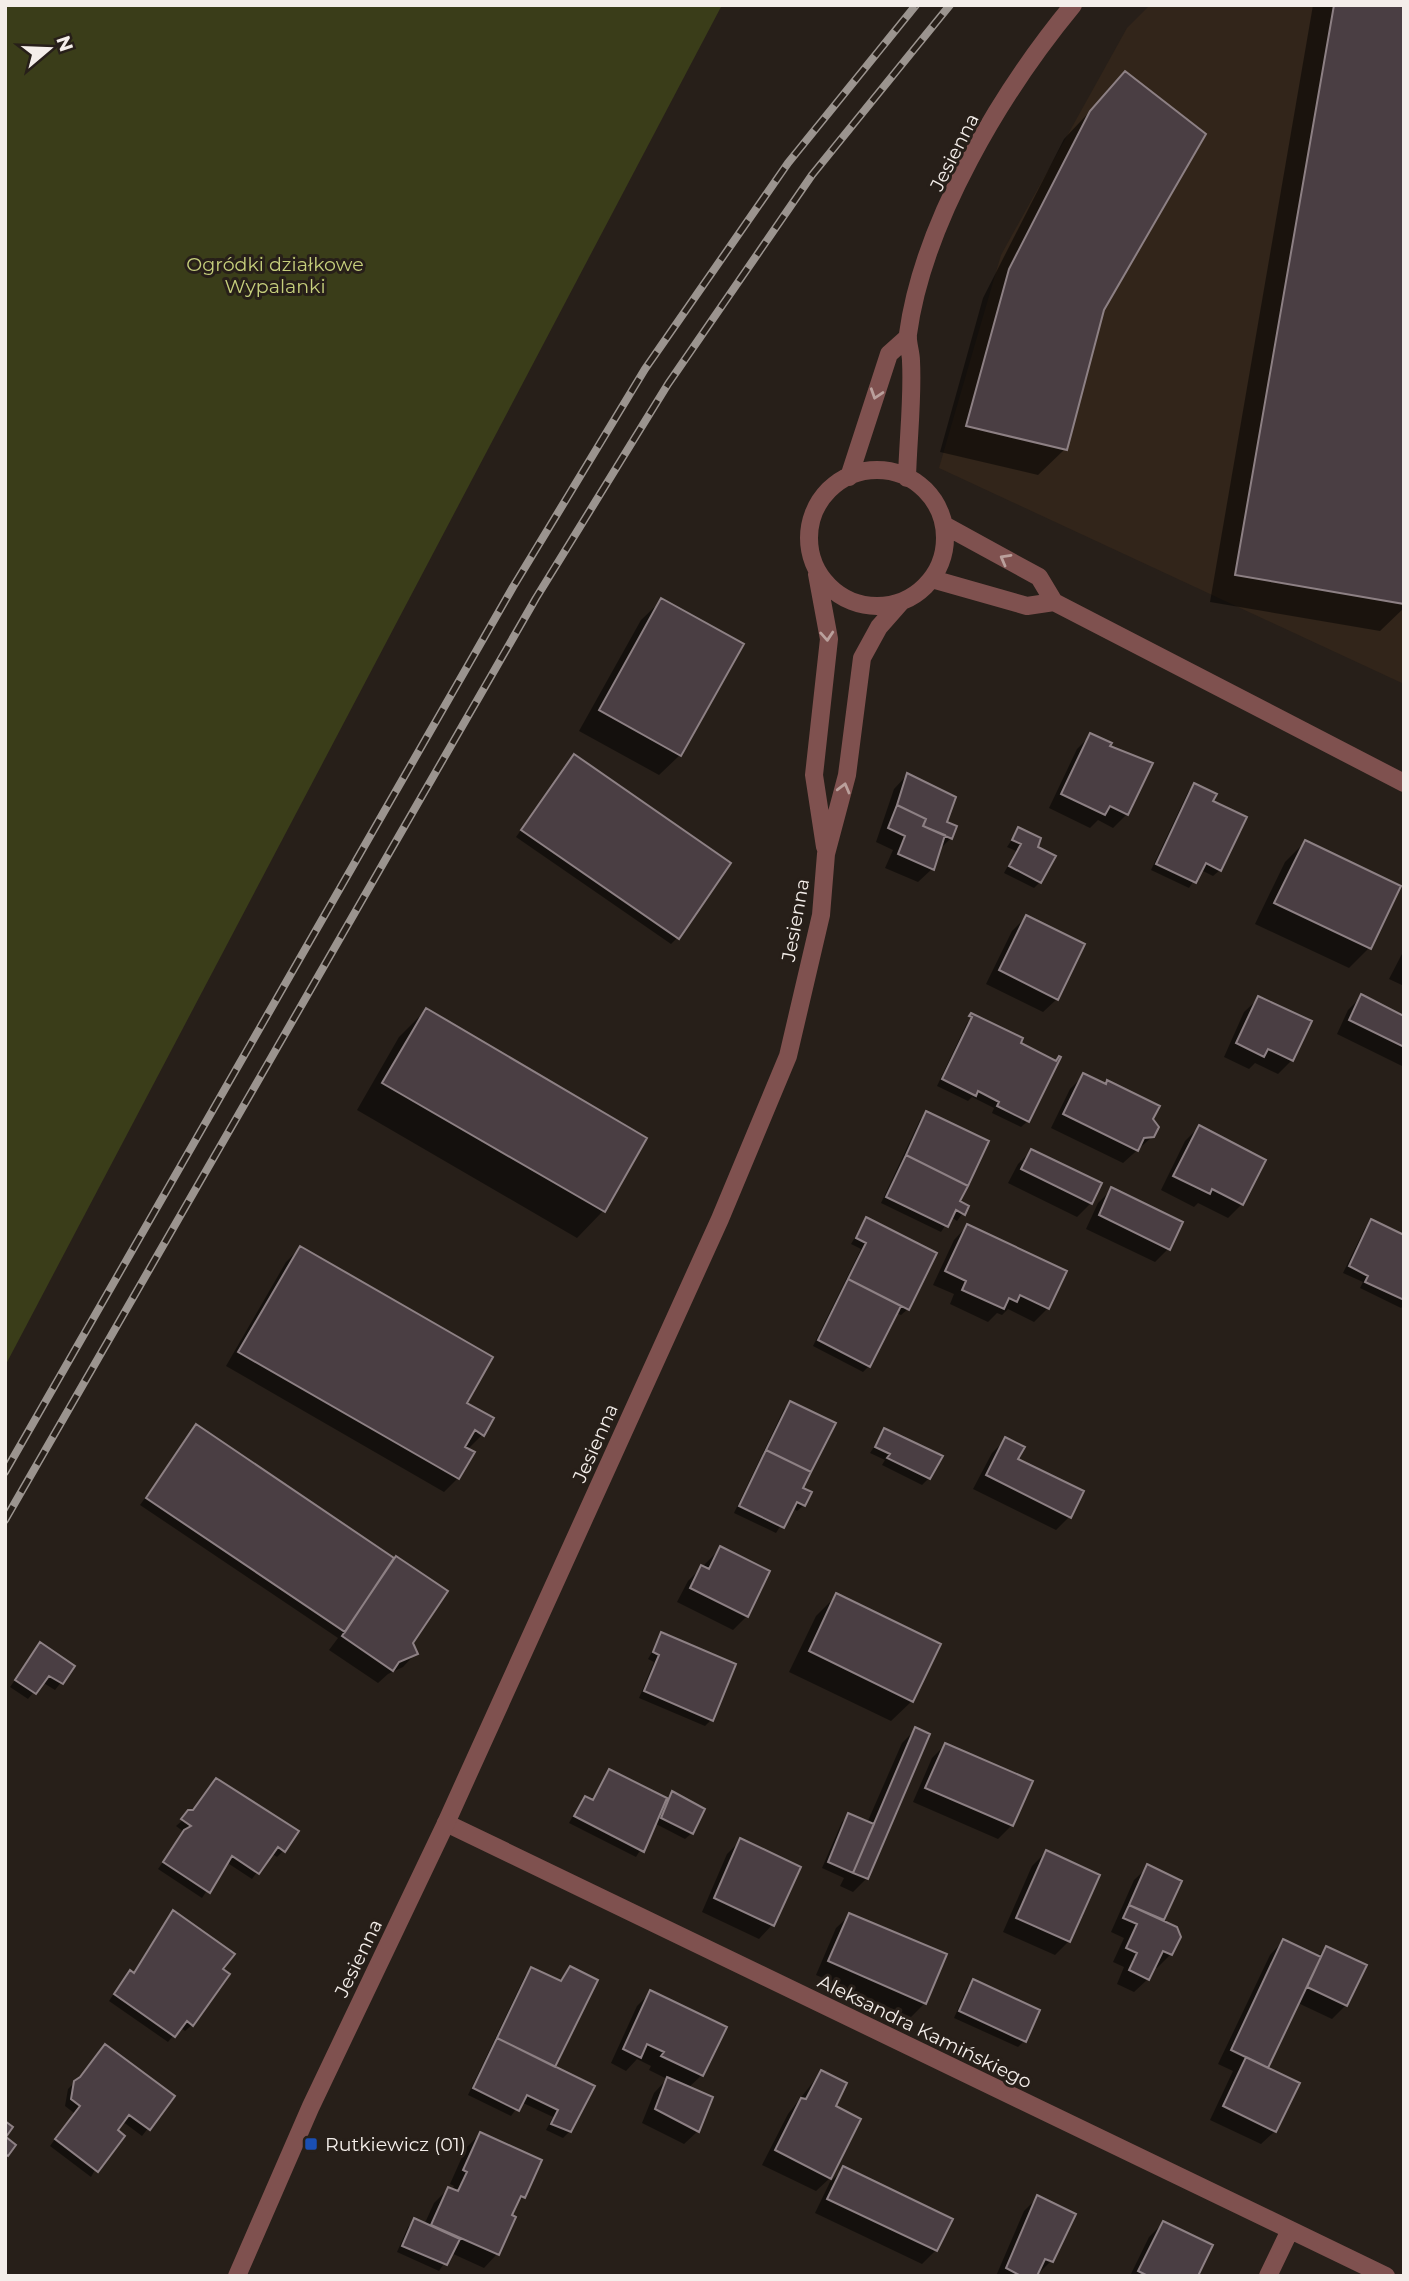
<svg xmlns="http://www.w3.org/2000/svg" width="1409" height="2281" viewBox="0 0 1409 2281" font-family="Montserrat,sans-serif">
<rect width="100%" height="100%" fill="#271f19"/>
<path fill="#32251a" d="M1150 5H1404V684L939 468 1001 255 1127 28Z"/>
<path fill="#3a3d19" d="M5 5H722L5 1366Z"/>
<path fill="#0007" d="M1313 5H1404V608L1380 631 1210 602Z
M1126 73 1103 309 1065 449 1038 475 940 452 983 298 1064 139Z
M662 600 680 755 659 775 579 731 641 620Z
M1091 735 1127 814 1113 828 1098 820 1090 828 1049 808 1077 749Z
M574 756 677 938 671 944 516 837Z
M907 775 945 823 951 838 938 851 932 869 918 882 885 868 893 850 876 842 894 789Z
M1195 785 1211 802 1220 870 1213 876 1201 870 1189 888 1151 870 1188 792Z
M1019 829 1035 847 1040 882 1034 888 1004 873 1016 851 1007 847Z
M1305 842 1369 948 1349 968 1255 924 1285 862Z
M1026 917 1057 999 1043 1012 986 984 1012 931Z
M1404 950V986L1389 979Z
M1361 997 1404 1018 1402 1066 1337 1034 1348 1010Z
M1258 999 1292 1060 1278 1074 1255 1063 1249 1069 1224 1057 1244 1012Z
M426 1010 645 1139 603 1211 577 1238 357 1110 399 1037Z
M974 1016 1018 1044 1028 1121 1021 1127 992 1113 994 1108 972 1097 968 1101 937 1086 967 1023Z
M1084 1075 1153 1136 1123 1163 1051 1128 1070 1089Z
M927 1113 958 1202 967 1207 957 1221 951 1217 941 1232 881 1203 920 1120Z
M1199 1127 1242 1204 1228 1218 1198 1203 1194 1207 1161 1190 1185 1141Z
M1031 1151 1091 1203 1077 1217 1008 1183 1018 1164Z
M1112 1189 1168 1249 1155 1262 1086 1229 1098 1203Z
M866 1219 908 1309 901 1315 896 1313 869 1366 863 1372 813 1346 861 1249 851 1244Z
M1372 1221 1404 1237V1305L1401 1308 1360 1288 1363 1282 1343 1273 1365 1228Z
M967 1226 1048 1308 1034 1322 1008 1309 1002 1315 997 1313 988 1322 950 1304 954 1294 933 1285 954 1240Z
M300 1248 483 1434 467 1450 472 1453 458 1478 444 1492 226 1366 286 1262Z
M790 1403 804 1505 797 1511 792 1508 776 1533 734 1513 784 1409Z
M196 1426 394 1560 411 1643 416 1653 403 1667 388 1674 378 1683 329 1650 338 1638 140 1505Z
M885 1430 929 1478 922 1485 882 1465 885 1460 870 1453Z
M1006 1439 1016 1460 1069 1517 1056 1530 973 1489 992 1453Z
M721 1548 747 1616 733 1630 677 1602 688 1581Z
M837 1595 912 1701 891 1721 789 1672 816 1616Z
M662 1634 711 1720 705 1726 639 1698 654 1662 648 1659Z
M40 1645 73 1667 55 1690 42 1682 28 1699 10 1687Z
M915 1730 867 1878 853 1892 840 1886 844 1878 822 1868 842 1822 849 1815 867 1823 902 1743Z
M945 1745 1012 1825 998 1839 913 1802 932 1758Z
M609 1771 666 1799 672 1793 692 1833 685 1839 656 1824 636 1857 569 1823 579 1805 585 1798 591 1801Z
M216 1780 297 1832 283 1851 277 1857 271 1853 252 1879 226 1862 202 1898 158 1869 184 1832 176 1826 192 1812Z
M741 1840 772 1925 759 1939 702 1912 727 1854Z
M1046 1852 1098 1875 1069 1941 1055 1955 1003 1932 1032 1866Z
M1148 1867 1179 1882 1161 1921 1171 1954 1157 1968 1154 1966 1148 1979 1134 1992 1117 1984 1124 1967 1113 1962 1124 1938 1111 1932 1134 1880Z
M173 1912 228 1974 192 2025 185 2031 180 2027 168 2042 109 2001 124 1979 132 1974Z
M850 1915 925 2003 911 2017 816 1975 836 1928Z
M1283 1941 1317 1957 1327 1948 1346 2005 1332 2019 1298 2003 1266 2069 1275 2131 1261 2144 1210 2120 1233 2071 1218 2064 1270 1955Z
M570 1968 552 2068 570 2131 563 2138 546 2130 553 2117 521 2102 511 2116 468 2095 525 1976 531 1969 559 1982Z
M973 1981 1024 2041 1018 2047 954 2018 967 1988Z
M651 1992 702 2075 688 2088 698 2131 684 2144 642 2123 654 2093 667 2079 649 2070 651 2066 637 2059 626 2071 611 2063 637 2006Z
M821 2072 834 2107 830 2178 816 2191 762 2165 788 2114Z
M75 2082 172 2097 142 2136 122 2121 91 2177 50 2146 74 2113 65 2106 68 2089Z
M480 2134 523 2197 514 2206 510 2216 513 2218 497 2254 484 2268 451 2253 439 2271 397 2252 408 2227 415 2220 424 2225 434 2203 448 2189 452 2191 454 2186 450 2184 466 2148Z
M844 2169 936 2250 922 2264 815 2213 830 2182Z
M1037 2198 1051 2261 1036 2276H996L1024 2211Z
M1163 2223 1196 2276H1130L1149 2237Z"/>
<path fill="#4a3e43" stroke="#8d8084" stroke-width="2" d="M1334 5H1404V604L1235 575Z
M1125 71 1206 134 1104 310 1067 450 966 426 1009 269 1090 111Z
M661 598 744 644 681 756 599 710Z
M1090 733 1112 743 1110 746 1153 763 1128 815 1110 806 1105 815 1061 794Z
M574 754 731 863 679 939 521 830Z
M907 773 956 797 947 822 957 826 952 839 923 826 926 819 897 805Z
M1194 783 1217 794 1213 801 1247 817 1221 871 1206 863 1196 883 1156 864Z
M897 805 926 819 923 826 945 835 934 870 898 854 905 836 888 828Z
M1018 827 1041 838 1038 847 1056 856 1041 883 1009 866 1021 844 1012 840Z
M1305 840 1401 886 1371 949 1274 903Z
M1026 915 1085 944 1058 1000 999 970Z
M1361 994 1404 1016V1047L1349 1020Z
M1258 996 1312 1021 1293 1061 1268 1049 1264 1057 1236 1043Z
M426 1008 647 1138 605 1212 382 1083Z
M971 1013 1023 1038 1021 1043 1056 1061 1059 1056 1061 1057 1029 1122 997 1106 999 1102 978 1091 976 1096 942 1079 972 1017 969 1016Z
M1083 1073 1106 1084 1107 1080 1160 1106 1153 1119 1159 1127 1154 1137 1144 1138 1138 1151 1063 1114Z
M926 1111 989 1141 968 1186 906 1155Z
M1199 1125 1266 1160 1243 1205 1212 1189 1210 1194 1173 1176Z
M1031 1149 1102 1183 1092 1204 1021 1169Z
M906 1155 968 1186 960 1201 969 1206 965 1215 956 1210 948 1227 886 1197Z
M1111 1187 1183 1222 1170 1250 1099 1215Z
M866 1217 937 1253 909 1310 848 1279 866 1243 856 1238Z
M1371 1219 1404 1235V1300L1365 1282 1368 1276 1349 1266Z
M967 1224 1067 1271 1049 1309 1020 1295 1017 1302 1009 1298 1004 1309 962 1290 966 1281 945 1271Z
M300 1246 493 1357 467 1403 494 1418 484 1436 475 1430 465 1447 475 1452 459 1479 238 1352Z
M848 1279 901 1306 870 1367 818 1340Z
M790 1401 836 1423 811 1472 766 1450Z
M196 1424 394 1558 345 1632 146 1498Z
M884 1428 943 1456 930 1479 887 1458 890 1454 875 1447Z
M1005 1437 1025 1447 1018 1459 1084 1491 1071 1518 986 1475Z
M766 1450 811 1472 803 1488 812 1492 805 1506 797 1502 784 1528 739 1506Z
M720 1546 770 1571 748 1617 690 1588 701 1565 709 1569Z
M396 1556 448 1591 413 1643 418 1654 399 1662 393 1671 342 1636Z
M836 1593 941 1644 913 1702 809 1651Z
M661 1632 736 1664 713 1721 644 1691 659 1655 653 1652Z
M40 1642 75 1666 63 1684 49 1676 36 1694 15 1680Z
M915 1727 930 1734 868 1879 853 1873Z
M945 1743 1033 1781 1013 1826 925 1788Z
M609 1769 667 1798 644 1852 574 1816 585 1796 593 1800Z
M216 1778 299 1831 285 1852 278 1847 259 1874 232 1856 210 1893 163 1862 184 1830 191 1826 181 1819 188 1810H193Z
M672 1791 705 1809 693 1834 661 1818Z
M848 1813 874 1824 853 1873 828 1862Z
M740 1838 801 1867 774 1926 714 1898Z
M1046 1850 1100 1875 1070 1942 1016 1918Z
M1147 1864 1182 1881 1164 1920 1129 1905Z
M1129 1905 1177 1927 1181 1937 1172 1955 1163 1951 1149 1980 1129 1970 1137 1953 1126 1948 1137 1924 1123 1918Z
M173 1910 235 1954 223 1969 230 1974 193 2026 187 2021 175 2037 114 1994 130 1970 134 1973Z
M849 1913 947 1954 926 2004 828 1961Z
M1283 1939 1321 1957 1268 2068 1231 2050Z
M1326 1946 1367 1965 1347 2006 1307 1987Z
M570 1966 598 1980 555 2067 497 2038 531 1967 561 1981Z
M973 1979 1040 2010 1026 2042 959 2011Z
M650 1990 727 2027 703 2076 661 2056 664 2052 647 2044 641 2058 623 2049Z
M497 2038 595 2086 571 2132 551 2124 558 2110 527 2095 519 2111 473 2088Z
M105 2044 175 2096 150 2130 129 2115 118 2130 125 2136 98 2172 55 2139 80 2106 71 2099 74 2081 80 2077Z
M1246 2057 1300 2083 1276 2132 1223 2106Z
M821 2070 847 2083 836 2106 861 2119 831 2179 775 2150 801 2098 806 2099Z
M667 2077 713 2097 699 2132 655 2109Z
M5 2121 13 2127 6 2137 16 2145 8 2156 5 2154Z
M480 2132 542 2160 525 2198 521 2196 512 2215 516 2217 499 2255 431 2225 448 2187 458 2191 467 2172 463 2170Z
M843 2166 953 2219 937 2251 827 2199Z
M1037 2195 1076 2214 1053 2262 1045 2259 1037 2276H1021L1006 2268Z
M414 2218 460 2239 447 2265 402 2246Z
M1163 2221 1213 2245 1198 2276H1148L1138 2271Z"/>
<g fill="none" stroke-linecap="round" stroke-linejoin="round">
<path stroke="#7f514f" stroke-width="18" d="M446 1823 1386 2276
M1268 2276 1290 2230"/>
<path stroke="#7f514f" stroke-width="18" d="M809 538a68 68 0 1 1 136 0a68 68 0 1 1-136 0Z
M849 477 889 354 908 337
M907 478C908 439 913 399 911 361 911 352 907 343 908 334 923 222 1002 91 1073 5
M944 525 1039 577 1054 602
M817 574 829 639 814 775 825 847
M932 579 1027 606 1054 602 1404 783
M237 2276 311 2106 446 1823 720 1219 788 1056 821 915 826 854 847 775 862 658 879 627 901 602"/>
<g stroke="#9b948f" stroke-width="8">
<path id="rail" d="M5 1472 513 587 645 369 788 163 916 5
M5 1520 536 598 668 384 812 175 950 5"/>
</g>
<use href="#rail" stroke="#271f19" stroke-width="5" stroke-dasharray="16" stroke-linecap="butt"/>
</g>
<defs><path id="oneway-chevron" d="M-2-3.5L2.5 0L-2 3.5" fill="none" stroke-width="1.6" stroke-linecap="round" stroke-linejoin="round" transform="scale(1.75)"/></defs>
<g stroke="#baa09c">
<use href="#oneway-chevron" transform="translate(876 394) rotate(108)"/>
<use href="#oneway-chevron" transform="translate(1005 559) rotate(-151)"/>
<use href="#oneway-chevron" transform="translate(827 636) rotate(86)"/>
<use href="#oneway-chevron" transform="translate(844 788) rotate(-75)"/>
</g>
<rect fill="#1a4fb4" stroke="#271f19" stroke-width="2.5" x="304" y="2137" width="14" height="14" rx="3.5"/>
<g text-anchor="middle" stroke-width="6" stroke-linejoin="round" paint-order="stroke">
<g font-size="19" fill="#f4eeea" stroke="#271f19">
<text transform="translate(954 152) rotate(-63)" y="7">Jesienna</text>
<text transform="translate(795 920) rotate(-80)" y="7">Jesienna</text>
<text transform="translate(595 1443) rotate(-66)" y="7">Jesienna</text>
<text transform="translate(358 1958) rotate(-64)" y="7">Jesienna</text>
<text transform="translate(925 2031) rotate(26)" y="7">Aleksandra Kamińskiego</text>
</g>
<g font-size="19" fill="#c6cf7c" stroke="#271f19">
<text x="275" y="271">Ogródki działkowe<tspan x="275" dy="22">Wypalanki</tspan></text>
</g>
<g font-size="19" fill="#f4eeea" stroke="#271f19" text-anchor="start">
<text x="325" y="2151">Rutkiewicz (01)</text>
</g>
</g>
<rect width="1409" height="2281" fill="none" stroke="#f4eeea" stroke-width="14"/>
<g transform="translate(49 49) rotate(71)" stroke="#271f19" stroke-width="5" paint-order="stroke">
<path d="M0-5L12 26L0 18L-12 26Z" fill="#f4eeea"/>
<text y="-10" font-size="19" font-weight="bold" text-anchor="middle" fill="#f4eeea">N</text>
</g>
</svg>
